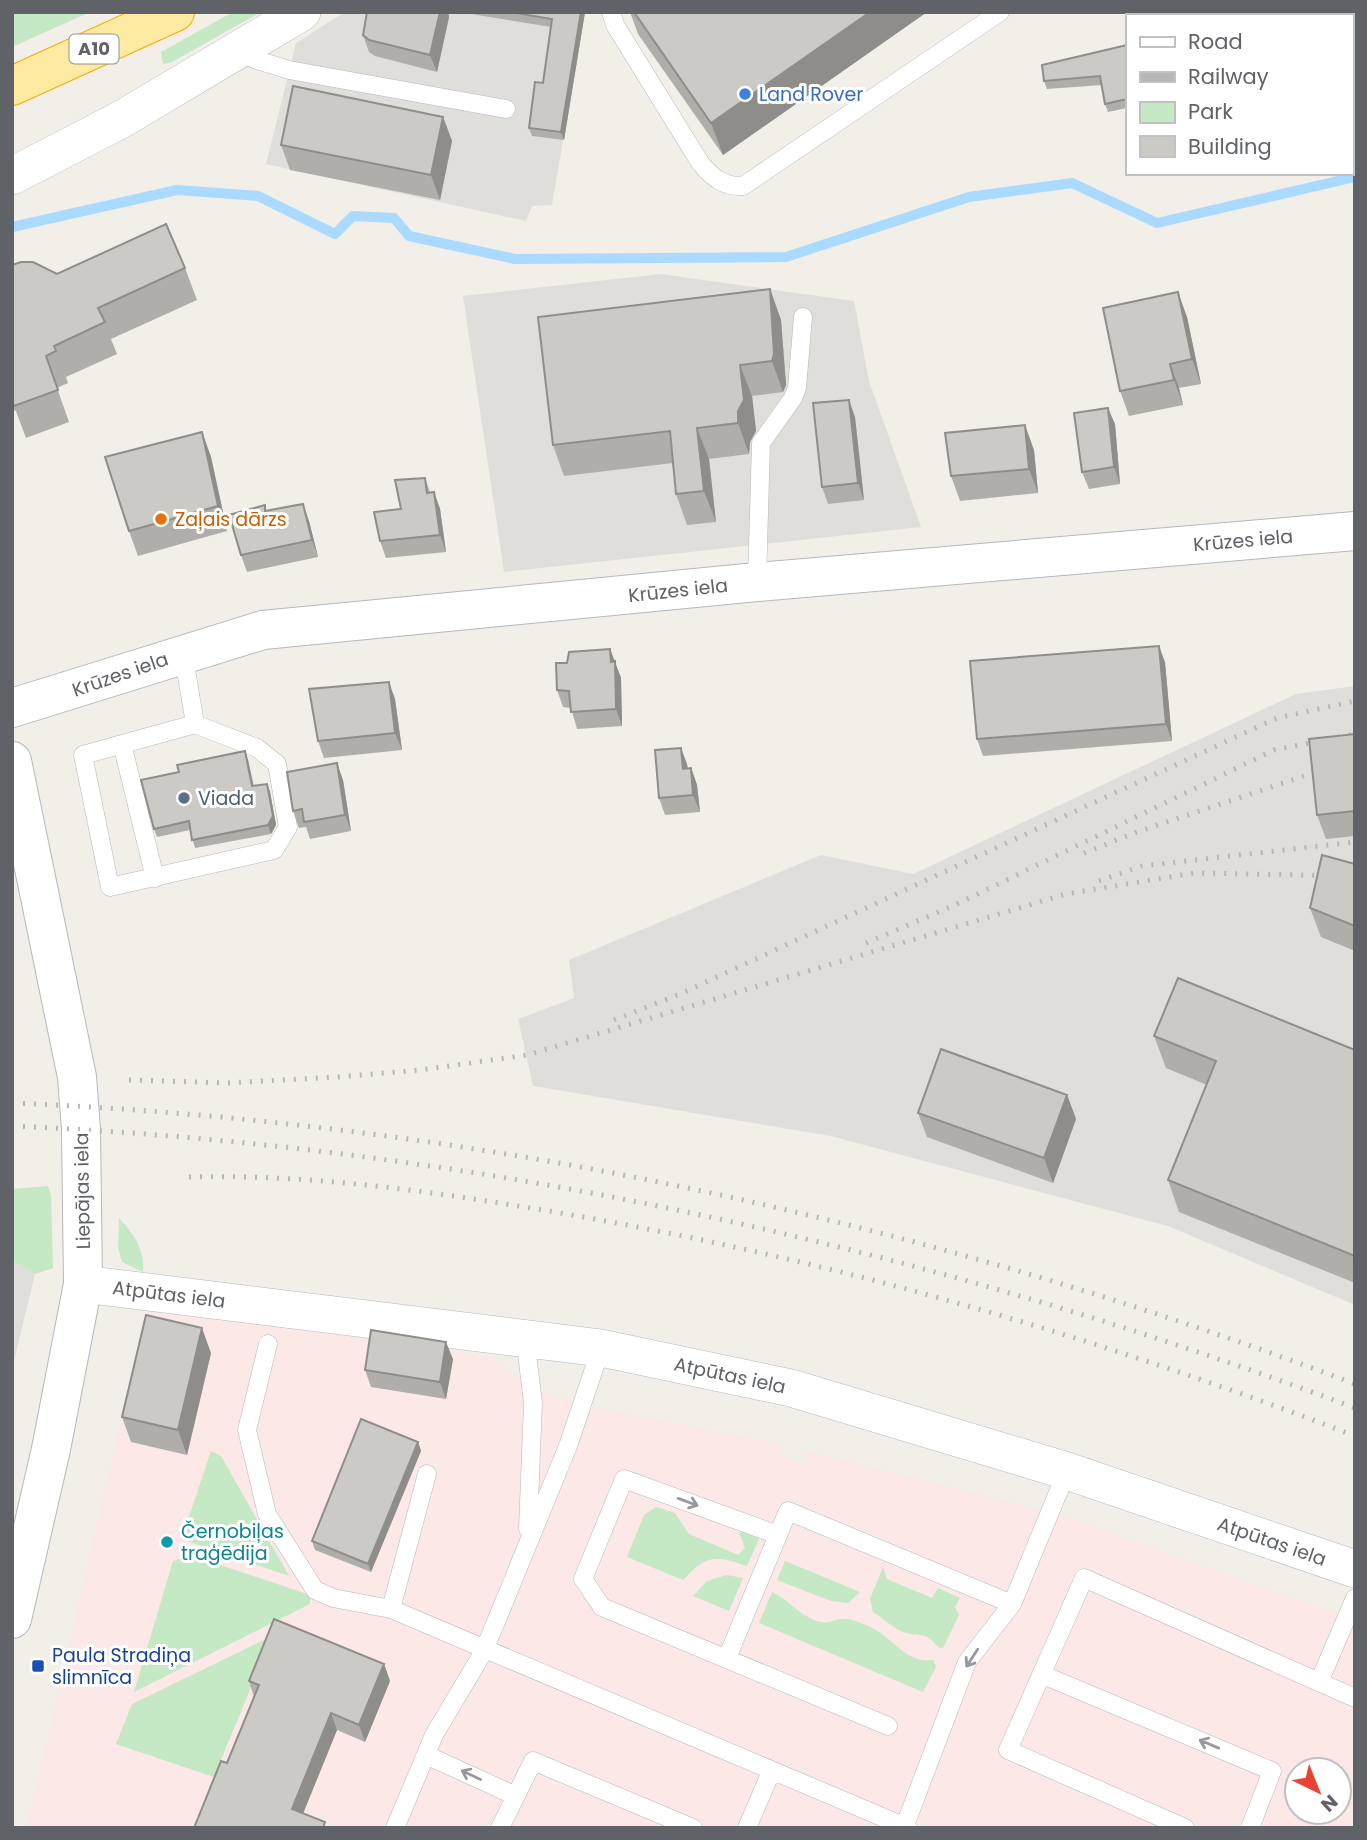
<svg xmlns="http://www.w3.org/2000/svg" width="1367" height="1840" viewBox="0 0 1367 1840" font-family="Poppins,sans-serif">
<rect width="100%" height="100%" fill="#f1efe8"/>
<path fill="#e0deda" d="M345 12H585L552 205 532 206 526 221 266 164 296 43Z
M661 274 854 301 869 381 921 527 504 572 463 296Z
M1355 686V1305L1168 1226 831 1136 533 1086 518 1019 574 998 569 960 821 855 913 874 1296 694Z
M12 1260 35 1274 12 1369Z"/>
<path fill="#fce8e6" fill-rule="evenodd" d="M146 1312 314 1331 490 1358 530 1386 582 1405 779 1444 777 1454 803 1462 806 1451 1031 1507 1093 1526 1355 1621V1828H27ZM1297 1770H1339V1812H1297Z"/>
<path fill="#c5e8c5" d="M19 12H90L12 47V15Z
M233 12H261L172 62 163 64 161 52Z
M48 1186 51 1195 53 1268 35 1274 12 1260V1189Z
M119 1218C134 1235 145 1249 143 1272L122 1262 118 1248Z
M211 1451 221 1456 289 1576 187 1541 186 1526Z
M656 1507 675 1513 689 1534 738 1555 745 1548 739 1533 742 1530 757 1536 759 1539 747 1566C715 1555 707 1554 683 1580L627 1557 644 1515Z
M190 1555 310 1595V1604L134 1692 173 1561Z
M785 1561 860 1592 848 1603 831 1601 777 1580Z
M883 1567 887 1579 932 1598 938 1588 960 1598 955 1607 959 1615 943 1648H939C921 1628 923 1639 903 1632 893 1628 883 1618 873 1612L870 1599Z
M727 1575 743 1578 729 1611 693 1596 707 1581Z
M772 1592C791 1601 800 1617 821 1622 829 1624 835 1619 843 1619 853 1619 865 1624 874 1629 895 1640 907 1664 933 1660L936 1667 923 1692 759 1623Z
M272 1636 214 1777 116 1744 132 1704Z"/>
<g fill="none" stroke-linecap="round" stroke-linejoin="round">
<path stroke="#aadaff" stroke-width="10" d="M12 227 177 190 258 196 335 234 353 216 394 218 409 236 515 259 786 257 969 197 1072 183 1157 223 1355 177"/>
<g stroke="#b5b8bc" stroke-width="19">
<path id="service" d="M611 12 615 25 701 164C713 178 724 187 743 186L1000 12
M246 46 254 59 289 70 506 109
M757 582 761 443 793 398 797 388 803 317
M183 652 195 724 257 748 277 764 288 827 274 850 110 887 83 755 195 724
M122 744 155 878
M525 1337 533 1403 528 1529
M268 1344 247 1430 267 1514 315 1590 333 1598 391 1609 908 1828
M778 1535 624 1479 583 1579 602 1607 888 1726
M391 1609 427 1474
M727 1658 788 1511 1012 1604
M1043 1675 1272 1771 1250 1828
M1319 1682 1355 1598
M426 1755 516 1796
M395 1828 434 1735 484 1651 568 1446 601 1348
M500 1828 533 1761 693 1828
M747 1828 771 1772
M904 1828 967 1662 1012 1604 1067 1471
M1185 1828 1008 1750 1084 1578 1355 1698"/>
</g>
<g stroke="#b5b8bc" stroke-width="38">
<path id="minor" d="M12 176 122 119 302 12
M83 1284 601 1348 791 1388 1067 1471 1355 1569"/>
</g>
<g stroke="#b5b8bc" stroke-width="40">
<path id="tertiary" d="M12 708 263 630 757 582 1355 531
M12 761 77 1077 81 1129 83 1284 51 1449 12 1619"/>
</g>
<g stroke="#f9ab00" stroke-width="40">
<path id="trunk" d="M12 86 175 12"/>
</g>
<use href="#service" stroke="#fff" stroke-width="18"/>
<use href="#minor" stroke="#fff" stroke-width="37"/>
<use href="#tertiary" stroke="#fff" stroke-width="38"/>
<use href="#trunk" stroke="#feeaa1" stroke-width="38"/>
<path stroke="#b6b7b8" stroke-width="5" stroke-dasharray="2 9" stroke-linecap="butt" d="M1084 853 1137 832 1307 775
M1099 881 1142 866 1355 842
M866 943 955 905 1274 750 1355 734
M614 1020 680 994 1277 718 1355 701
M129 1080 227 1083 337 1077 420 1070 527 1055 1066 894 1194 873 1355 876
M12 1103C472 1122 925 1221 1355 1384
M12 1126C473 1146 924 1246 1355 1408
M189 1177C314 1174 437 1192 560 1213 832 1259 1098 1337 1355 1436"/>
</g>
<path fill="#afaea9" d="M367 12H448L449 17 437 72 375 56 369 52 363 35Z
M471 12H585L564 140 532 136 529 128 543 83 551 27 471 14Z
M630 12H927L723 155 638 34Z
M1266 12H1276L1267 16Z
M1127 45V108L1108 112 1105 104 1102 85 1047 89 1044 81Z
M443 117 452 141 440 200 290 170 281 145Z
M12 265 57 274 185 268 197 300 111 339 117 354 66 377 68 383 57 388 69 422 26 438 16 411 12 410Z
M770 289 781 320 786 385 783 392 752 396 756 431 750 442 749 454 709 459 716 522 687 525 676 494 673 463 564 476 553 445Z
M1187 317 1201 384 1179 388 1183 405 1129 416 1120 391Z
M855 417 864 500 828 504 822 487Z
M1115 424 1120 484 1089 489 1082 472Z
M202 432 211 457 227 531 138 556 129 531Z
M1034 450 1038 493 960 501 951 476Z
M425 478 430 492H434L440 509 446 552 386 558 380 541 401 509Z
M309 521 318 557 247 572 241 555Z
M610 649 621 678 622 726 577 729 571 708 563 707 557 690 567 663Z
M1165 662 1172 741 983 756 977 739Z
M395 699 402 750 324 758 318 741Z
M1355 734V836L1326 839 1317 815Z
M248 760 254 786 267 784 270 792 276 825 271 834 195 848 190 830 157 837 154 829Z
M687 764 688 768H691L697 785 700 812 665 815 659 798Z
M343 780 351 831 310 839 306 827 299 828 293 811Z
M1355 864V951L1321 937 1310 908Z
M1154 1036 1355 1050V1283L1179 1212 1168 1180 1207 1085 1166 1068Z
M1067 1095 1076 1119 1053 1183 927 1137 918 1113Z
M211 1353 187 1455 131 1442 122 1417Z
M453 1359 446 1399 371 1387 365 1370Z
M418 1442 421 1451 371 1572 315 1550 312 1541Z
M384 1664 390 1681 365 1742 337 1730 303 1813 194 1828 227 1763 254 1697 249 1681Z"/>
<path fill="#8f8d8a" d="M440 12H448L449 17 437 72 430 55Z
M581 12H585L564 140 561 132Z
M870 12H927L723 155 711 123Z
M443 117 452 141 440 200 431 175Z
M770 289 781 320 786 385 783 392 772 361Z
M1178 292 1187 317 1201 384 1192 359Z
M1170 364 1179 388 1183 405 1174 380Z
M740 365 752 396 756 431 750 442 749 454 738 423Z
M849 400 855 417 864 500 858 483Z
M1108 408 1115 424 1120 484 1114 467Z
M1025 425 1034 450 1038 493 1029 469Z
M697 428 709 459 716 522 704 491Z
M202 432 211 457 227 531 218 506Z
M434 492 440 509 446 552 440 535Z
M303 504 309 521 318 557 312 540Z
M1159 646 1165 662 1172 741 1166 724Z
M610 649 621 678 622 726 616 709Z
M389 682 395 699 402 750 395 733Z
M681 748 687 764 689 785 683 769Z
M245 751 248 760 255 795 252 786Z
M337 763 343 780 351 831 345 815Z
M691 768 697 785 700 812 693 795Z
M267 784 270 792 276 825 271 834 268 825Z
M1067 1095 1076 1119 1053 1183 1044 1158Z
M202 1328 211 1353 187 1455 178 1430Z
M446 1342 453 1359 446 1399 440 1382Z
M418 1442 421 1451 371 1572 368 1564Z
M384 1664 390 1681 365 1742 359 1725Z
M331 1713 337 1730 298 1826 292 1809Z"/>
<path fill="#cccac5" stroke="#8f8d8a" stroke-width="2" d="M367 12H440L430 55 369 40 363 35Z
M510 12H581L561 132 529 128 535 82 543 83 552 19Z
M634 12H870L711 123Z
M1127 45V99L1105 104 1100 76 1044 81 1042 65Z
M293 86 443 117 431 175 281 145Z
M166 224 185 268 98 308 105 322 54 346 56 351 46 356 58 390 14 406 12 401V265L21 262H33L57 274Z
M770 289 774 354 772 361 740 365 744 400 738 411V423L697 428 704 491 676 494 670 431 553 445 538 317Z
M1178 292 1192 359 1170 364 1174 380 1120 391 1103 308Z
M849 400 858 483 822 487 813 403Z
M1108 408 1114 467 1082 472 1074 413Z
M1025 425 1029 469 951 476 945 433Z
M202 432 218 506 129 531 105 457Z
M425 478 427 493 434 492 440 535 380 541 374 512 401 509 395 480Z
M303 504 312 540 241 555 229 515 265 505V511Z
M1159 646 1166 724 977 739 970 661Z
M610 649 611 662 615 661 616 709 571 712 569 691 557 690 556 663H567L569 652Z
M389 682 395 733 318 741 309 689Z
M1355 734V811L1317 815 1309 739Z
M681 748 683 769 691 768 693 795 659 798 655 750Z
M245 751 252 786 267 784 273 816 268 825 192 840 189 821 154 829 141 780 179 772 177 765Z
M337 763 345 815 304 822 302 809 293 811 287 772Z
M1322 855 1355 864V926L1310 908Z
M1178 978 1355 1050V1256L1168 1180 1216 1061 1154 1036Z
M941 1049 1067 1095 1044 1158 918 1113Z
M146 1315 202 1328 178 1430 122 1417Z
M371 1330 446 1342 440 1382 365 1370Z
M361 1419 418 1442 368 1564 312 1541Z
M274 1619 384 1664 359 1725 331 1713 292 1809 325 1822 323 1828H194L221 1761 227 1763 259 1685 249 1681Z"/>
<defs><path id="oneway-shaft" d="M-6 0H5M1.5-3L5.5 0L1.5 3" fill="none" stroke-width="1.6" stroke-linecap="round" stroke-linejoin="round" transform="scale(1.75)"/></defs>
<g stroke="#979a9d">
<use href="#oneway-shaft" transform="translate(688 1502) rotate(20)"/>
<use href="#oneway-shaft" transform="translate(972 1658) rotate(123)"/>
<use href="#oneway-shaft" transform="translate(1209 1744) rotate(-157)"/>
<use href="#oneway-shaft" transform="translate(471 1775) rotate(-155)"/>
</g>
<circle fill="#3f7fe0" stroke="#fff" stroke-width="2.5" cx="745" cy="94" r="7"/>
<circle fill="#e8710a" stroke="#fff" stroke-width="2.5" cx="161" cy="519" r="7"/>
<circle fill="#5c6f8a" stroke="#fff" stroke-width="2.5" cx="184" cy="798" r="7"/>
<circle fill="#0f9aa8" stroke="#fff" stroke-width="2.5" cx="167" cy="1542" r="7"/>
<rect fill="#1a4fb4" stroke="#fff" stroke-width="2.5" x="31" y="1659" width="14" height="14" rx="3.5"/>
<g text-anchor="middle" stroke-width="6" stroke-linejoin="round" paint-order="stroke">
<rect fill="#fff" stroke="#8f9295" stroke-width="2" x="69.5" y="34.5" width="49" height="29" rx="5"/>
<g font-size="18" font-weight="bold" fill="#5f6368">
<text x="94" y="55">A10</text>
</g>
<g font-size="19" fill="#366cbe" stroke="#fff" text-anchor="start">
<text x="759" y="101">Land Rover</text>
</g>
<g font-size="19" fill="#c56008" stroke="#fff" text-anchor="start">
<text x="175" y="526">Zaļais dārzs</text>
</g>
<g font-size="19" fill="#5f6368" stroke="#fff">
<text transform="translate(1243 540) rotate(-5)" y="7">Krūzes iela</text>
<text transform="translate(678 590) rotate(-6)" y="7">Krūzes iela</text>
<text transform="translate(120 674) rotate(-19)" y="7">Krūzes iela</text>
<text transform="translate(82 1191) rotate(-91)" y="7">Liepājas iela</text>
<text transform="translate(169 1294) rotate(7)" y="7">Atpūtas iela</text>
<text transform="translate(730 1375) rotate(12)" y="7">Atpūtas iela</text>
<text transform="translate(1272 1541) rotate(19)" y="7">Atpūtas iela</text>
</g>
<g font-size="19" fill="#4e5e75" stroke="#fff" text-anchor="start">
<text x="198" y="805">Viada</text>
</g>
<g font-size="19" fill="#0d838f" stroke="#fff" text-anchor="start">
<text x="181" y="1538">Černobiļas<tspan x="181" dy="22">traģēdija</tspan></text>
</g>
<g font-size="19" fill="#164399" stroke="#fff" text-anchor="start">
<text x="52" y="1662">Paula Stradiņa<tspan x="52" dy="22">slimnīca</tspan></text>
</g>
</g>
<rect width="1367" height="1840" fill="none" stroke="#5f6368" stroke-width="28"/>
<rect x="1126" y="14" width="228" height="161" fill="#ffffff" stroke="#bfc1c3" stroke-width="2"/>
<rect x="1140" y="37" width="35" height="10" fill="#ffffff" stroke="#bfc1c3" stroke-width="2"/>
<text x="1188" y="49" font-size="21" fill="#5f6368">Road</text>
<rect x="1140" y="72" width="35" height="10" fill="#b6b7b8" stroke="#bfc1c3" stroke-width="2"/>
<text x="1188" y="84" font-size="21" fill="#5f6368">Railway</text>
<rect x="1140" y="102" width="35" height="21" fill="#c5e8c5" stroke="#bfc1c3" stroke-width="2"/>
<text x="1188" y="119" font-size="21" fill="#5f6368">Park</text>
<rect x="1140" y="136" width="35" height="21" fill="#cccac5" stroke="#bfc1c3" stroke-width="2"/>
<text x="1188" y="154" font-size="21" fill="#5f6368">Building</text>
<g transform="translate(1318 1791) rotate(137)"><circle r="33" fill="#ffffff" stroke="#bfc1c3" stroke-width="2"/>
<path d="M0-5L12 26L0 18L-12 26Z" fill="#ea4335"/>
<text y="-10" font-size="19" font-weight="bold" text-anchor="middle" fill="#5f6368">N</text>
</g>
</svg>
